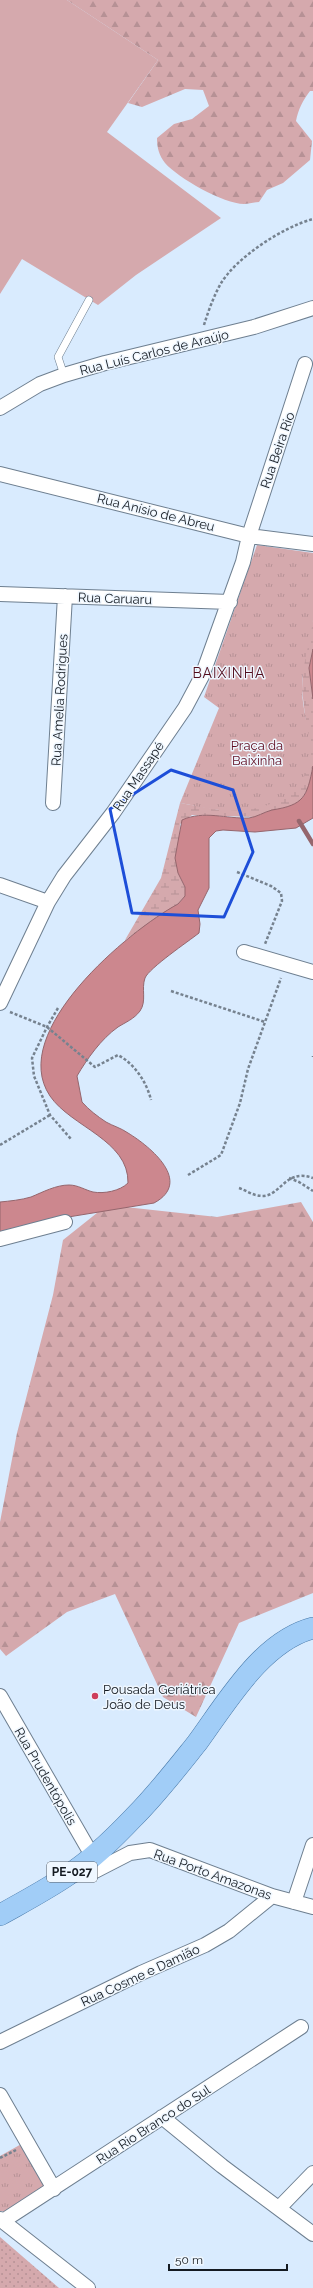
<svg xmlns="http://www.w3.org/2000/svg" width="313" height="2288" viewBox="0 0 313 2288" font-family="Raleway,sans-serif">
<defs>
<pattern id="grass-dots" width="8" height="8" patternUnits="userSpaceOnUse"><rect width="8" height="8" fill="#d5a9ad"/><path d="M2 2h.1M6 6h.1" fill="none" stroke="#b69195" stroke-width="1.8" stroke-linecap="round"/></pattern>
<pattern id="forest-firs" width="22" height="20" patternUnits="userSpaceOnUse"><rect width="22" height="20" fill="#d5a9ad"/><path d="M5 1l3.5 6h-7zM16 11l3.5 6h-7z" fill="#b69195"/></pattern>
<pattern id="wetland-marsh" width="20" height="14" patternUnits="userSpaceOnUse"><rect width="20" height="14" fill="#d5a9ad"/><path d="M1 5h8M5 5V1M11 12h8M15 12V8" fill="none" stroke="#b69195"/></pattern>
<pattern id="park-tufts" width="24" height="20" patternUnits="userSpaceOnUse"><rect width="24" height="20" fill="#d5a9ad"/><path d="M3 7l-1-3M5 7V3M7 7l1-3M15 17l-1-3M17 17v-4M19 17l1-3" fill="none" stroke="#b69195"/></pattern>
</defs>
<rect width="100%" height="100%" fill="#d9ebfe"/>
<path fill="url(#grass-dots)" d="M0 2237 59 2288H0Z"/>
<path fill="url(#forest-firs)" d="M67 0H313V91H310C303 100 298 110 296 121L312 141 310 160 283 183 267 190 259 202C254 202 249 204 244 204 224 204 178 178 165 163 159 155 157 148 157 138L174 124 192 119 209 106 203 90 185 89 142 107 128 103 158 60Z
M301 1202 313 1222V1593L239 1623 196 1717 163 1697 115 1594 67 1612 6 1656 0 1649V1522L17 1433 53 1295 63 1240 107 1205 217 1217Z"/>
<path fill="url(#wetland-marsh)" d="M313 618V649L309 668 313 699V766L310 785 301 800 295 805 266 812 255 817 192 815 180 824 178 873 185 887V896L178 904 125 940 161 878 180 803 220 810 310 758 302 690 303 664Z"/>
<path fill="url(#park-tufts)" d="M257 545 313 553C313 575 313 598 313 620 310 643 302 665 302 689 302 710 312 738 310 758 305 801 255 814 219 810 206 809 193 805 180 803L219 708 204 697Z
M25 2142 49 2186 8 2212 0 2211V2156Z"/>
<path fill="#d5a9ad" d="M0 0H67L158 60 107 132 221 218 136 275 98 305 22 259 0 294Z"/>
<path fill="#cc878e" stroke="#95666d" d="M313 649V699L309 668Z
M313 766V818L296 828 255 832 223 830 216 831 209 838V888L198 910 200 924 199 933C189 941 149 968 145 978 141 989 147 1001 140 1011 134 1019 126 1022 118 1027 101 1039 87 1059 77 1076L82 1102C89 1110 97 1116 106 1122 113 1126 121 1128 128 1133 151 1147 193 1182 154 1203L56 1219 0 1233V1202C10 1201 21 1200 31 1197 43 1192 56 1185 69 1185 78 1185 85 1190 93 1192 104 1194 120 1191 128 1183 129 1140 71 1127 50 1096 7 1032 128 931 178 904L185 896V887L178 873 175 858 182 820C204 810 226 819 249 818 257 817 264 812 272 810 304 805 307 797 313 766Z"/>
<g fill="none" stroke-linecap="round" stroke-linejoin="round">
<path stroke="#95666d" stroke-width="4.5" d="M299 821 313 844"/>
<g stroke="#6e7f90" stroke-width="8">
<path id="lane" d="M64 375 58 357 89 300"/>
</g>
<g stroke="#6e7f90" stroke-width="16">
<path id="street" d="M0 408 40 384 64 375 105 363 254 327 313 308
M0 474 249 536 313 544
M0 594 230 602
M53 803 65 596
M0 885 48 902
M244 952 313 972
M0 1003 48 902 64 876 113 813 185 708 202 676 243 562 249 536 305 364
M0 1239 65 1222
M0 1696 93 1857
M73 1875 95 1871 130 1853 150 1850 272 1896 313 1907
M294 1902 313 1845
M0 2042 141 1973 205 1945 229 1931 272 1896
M0 2095 54 2189
M162 2117 222 2166 313 2234
M279 2208 313 2173
M0 2219 88 2288
M3 2221 301 2027"/>
</g>
<g stroke="#4778a8" stroke-width="22">
<path id="primary" d="M0 1915C23 1902 46 1890 68 1875 93 1859 114 1838 134 1817 157 1794 177 1768 197 1743 227 1702 262 1641 313 1628"/>
</g>
<path stroke="#76828f" stroke-width="2.5" stroke-dasharray="3 2" stroke-linecap="butt" d="M204 325C208 312 213 298 220 285 235 258 283 227 313 219
M237 872 271 886 281 893 282 901 265 944
M171 991 265 1022
M58 1008 47 1027 32 1058 34 1076 50 1115 71 1139
M10 1012 47 1027 95 1067 118 1055C135 1064 147 1083 151 1100
M313 1057V1056
M0 1145 50 1115
M188 1175 221 1155 240 1103 248 1069 281 978
M289 1178 299 1182 313 1191
M239 1188C245 1190 251 1194 256 1195 281 1202 282 1167 313 1178
M0 2158 16 2150"/>
<use href="#lane" stroke="#fff" stroke-width="7"/>
<use href="#street" stroke="#fff" stroke-width="14"/>
<use href="#primary" stroke="#a1cdf7" stroke-width="21"/>
</g>
<path fill="none" stroke="#1d4ed8" stroke-width="3" stroke-linejoin="round" d="M171 770 233 790 253 852 224 917 132 913 110 809Z"/>
<circle fill="#ce3e5b" stroke="#eff7ff" stroke-width="1.5" cx="95" cy="1696" r="4"/>
<g text-anchor="middle" stroke-width="3" stroke-linejoin="round" paint-order="stroke">
<rect fill="#eff7ff" stroke="#565c64" stroke-width="1" x="47" y="1862" width="50" height="20" rx="3"/>
<g font-size="12" font-weight="bold" fill="#141a21">
<text x="72" y="1876">PE-027</text>
</g>
<g font-size="13" fill="#141a21" stroke="#eff7ff">
<text transform="translate(154 352) rotate(-14)" y="5">Rua Luís Carlos de Araújo</text>
<text transform="translate(277 450) rotate(-71)" y="5">Rua Beira Rio</text>
<text transform="translate(156 512) rotate(14)" y="5">Rua Anísio de Abreu</text>
<text transform="translate(115 598) rotate(2)" y="5">Rua Caruaru</text>
<text transform="translate(59 700) rotate(-87)" y="5">Rua Amelia Rodrigues</text>
<text transform="translate(138 776) rotate(-56)" y="5">Rua Massapé</text>
<text transform="translate(46 1776) rotate(60)" y="5">Rua Prudentópolis</text>
<text transform="translate(213 1874) rotate(20)" y="5">Rua Porto Amazonas</text>
<text transform="translate(140 1975) rotate(-25)" y="5">Rua Cosme e Damião</text>
<text transform="translate(153 2124) rotate(-33)" y="5">Rua Rio Branco do Sul</text>
</g>
<g font-size="13" fill="#610e23" stroke="#eff7ff">
<text x="257" y="750">Praça da<tspan x="257" dy="15">Baixinha</tspan></text>
</g>
<g font-size="13" fill="#141a21" stroke="#eff7ff" text-anchor="start">
<text x="103" y="1694">Pousada Geriátrica<tspan x="103" dy="15">João de Deus</tspan></text>
</g>
<g font-size="14" letter-spacing="1" fill="#510c1c" stroke="#eff7ff">
<text x="229" y="678">BAIXINHA</text>
</g>
</g>
<path d="M169 2264v6h118v-6" fill="none" stroke="#141a21" stroke-width="2"/>
<text x="175" y="2264" font-size="12" fill="#141a21" stroke="#eff7ff" stroke-width="3" paint-order="stroke">50 m</text>
</svg>
